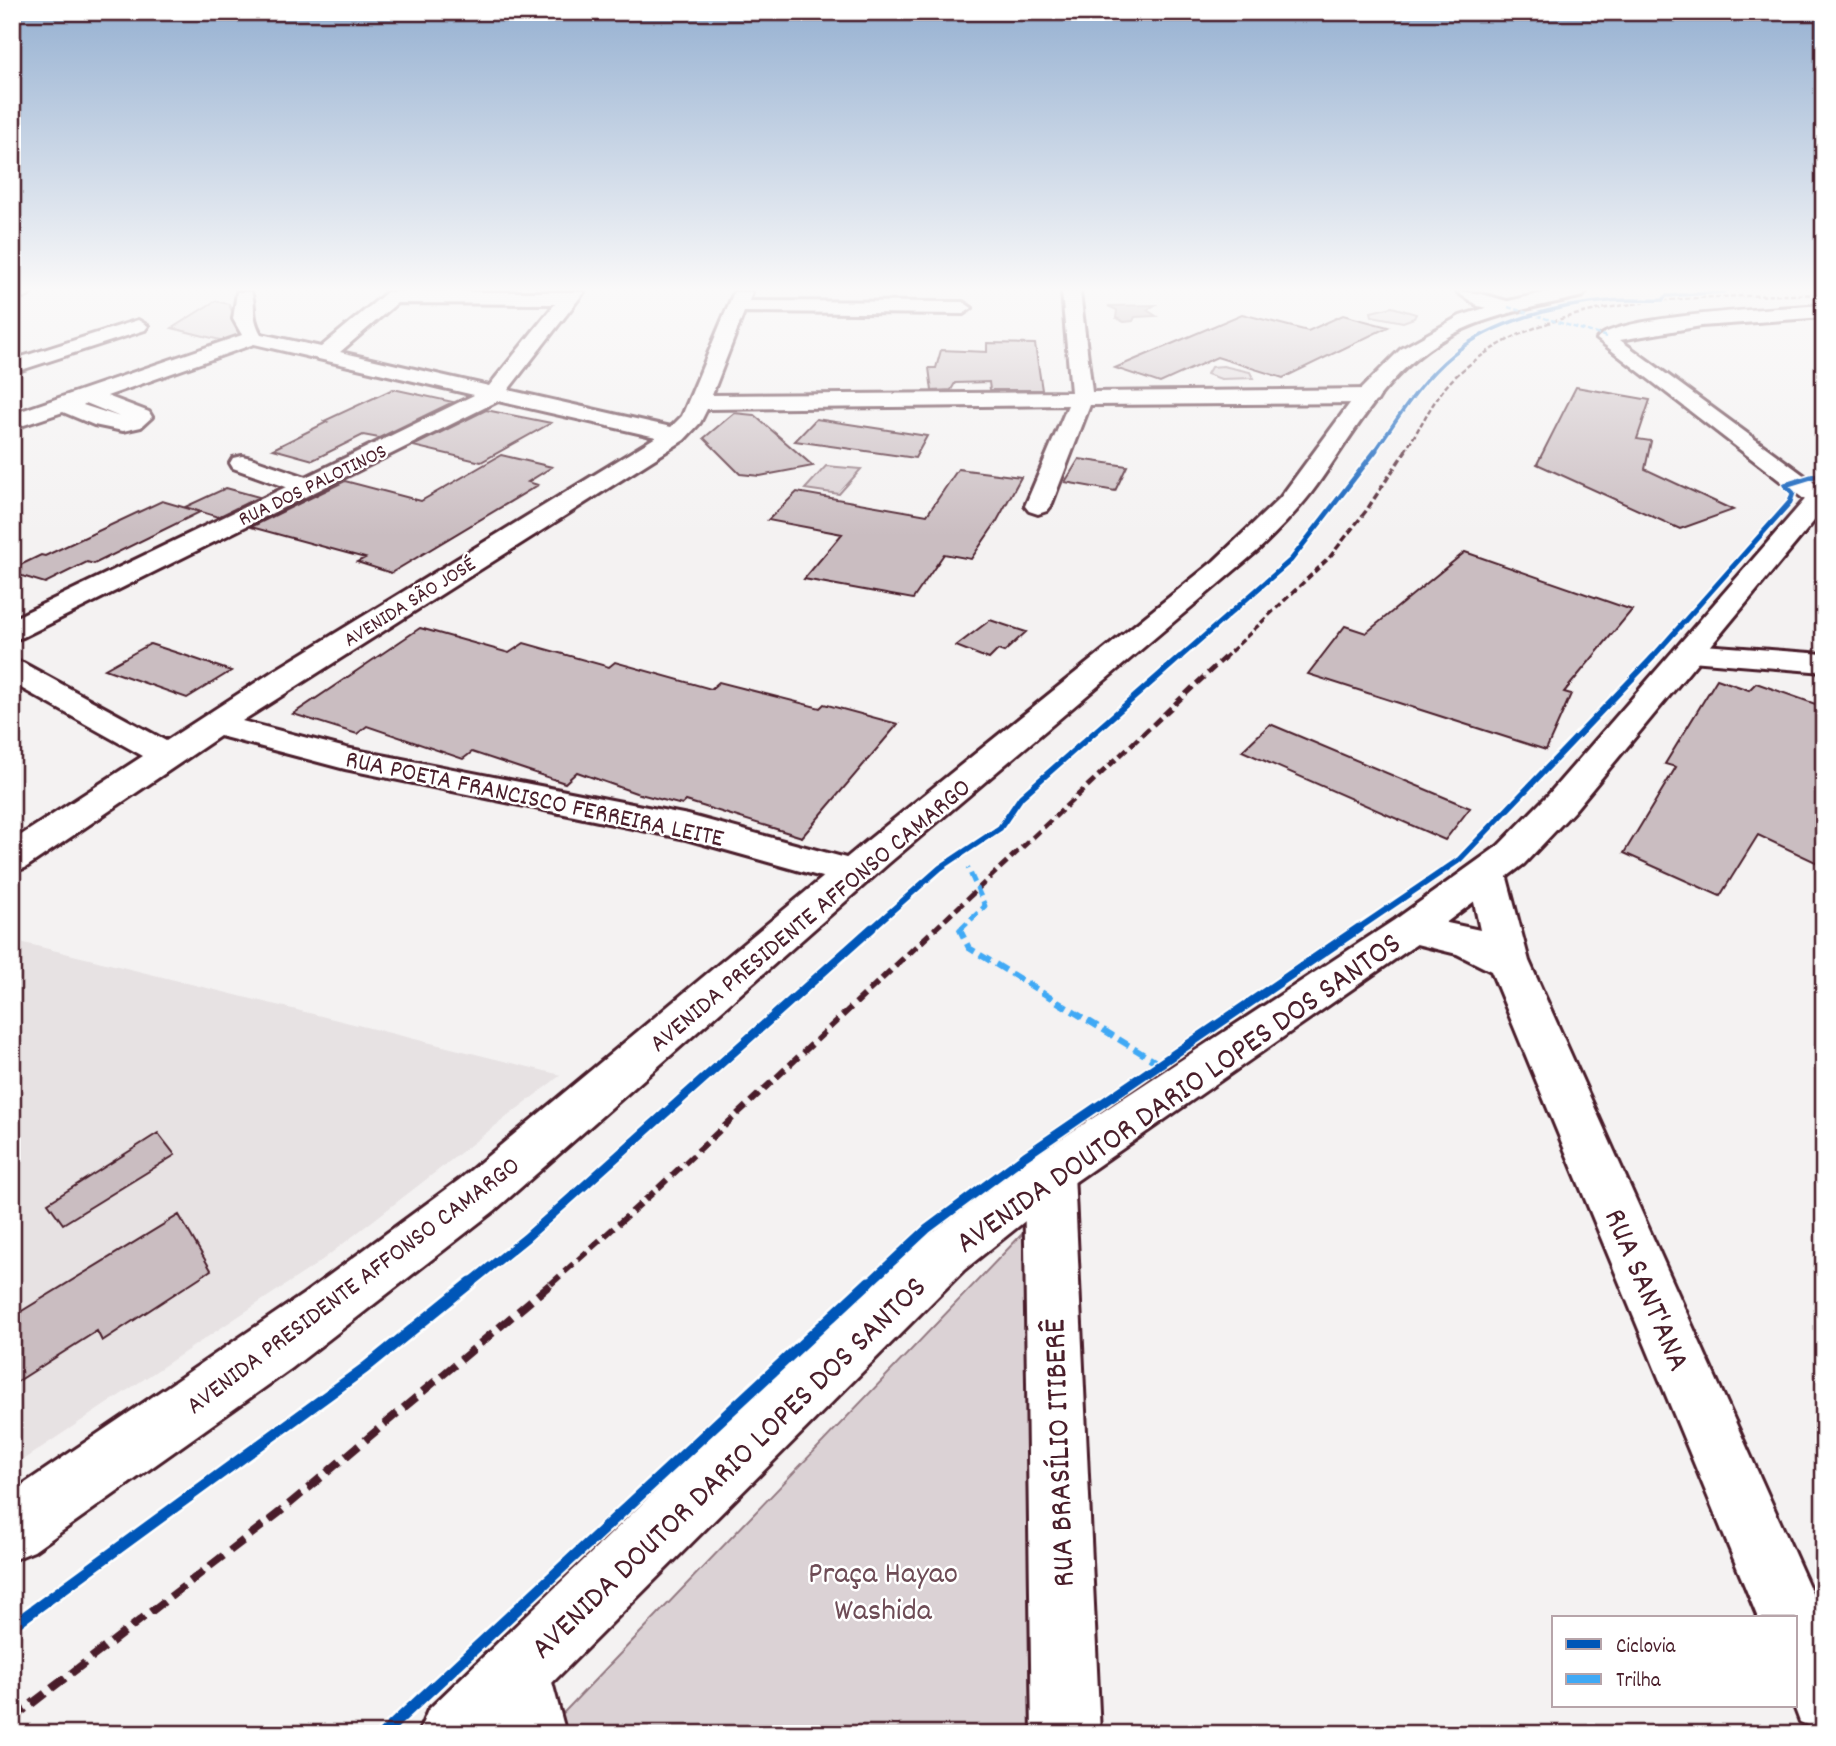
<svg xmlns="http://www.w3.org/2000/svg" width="1836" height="1746" viewBox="0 0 1836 1746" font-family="Dekko,sans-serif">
<rect width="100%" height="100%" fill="#f4f2f2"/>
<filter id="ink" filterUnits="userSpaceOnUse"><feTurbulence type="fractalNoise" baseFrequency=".0143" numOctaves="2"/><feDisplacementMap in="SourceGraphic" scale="14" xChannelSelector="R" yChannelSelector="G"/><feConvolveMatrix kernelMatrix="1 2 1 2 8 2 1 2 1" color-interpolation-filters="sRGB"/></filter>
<g filter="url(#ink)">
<path fill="#e7e2e3" d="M12 940 561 1075 317 1264 12 1467Z"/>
<path fill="#dbd2d5" stroke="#927880" stroke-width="2" d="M215 301 229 304 241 335 224 341 172 328Z
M1392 307 1416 314 1414 318 1403 322 1372 316 1371 312Z
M1223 366 1250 372 1253 378 1221 379 1207 374 1211 367Z
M826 466 861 469 839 494 805 489Z
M1025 1231 1030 1734H578L546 1731Z"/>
<path fill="#baa9ae" stroke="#8d727a" stroke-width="2" d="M1155 305 1147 310 1156 316 1135 317 1133 321 1124 322 1116 318 1117 310 1108 306Z"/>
<path fill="#cabdc1" stroke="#4a1f2b" stroke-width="2" d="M1242 314 1308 331 1343 315 1388 327 1283 378 1217 357 1160 383 1115 368Z
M987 343 1035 344 1042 390H990L989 382 955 383 951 390 932 391 929 368H936L941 350 987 352Z
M1576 387 1650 400 1637 439 1651 441 1645 469 1733 510 1680 529 1537 464Z
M393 389 453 402 379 438 363 435 313 460 273 449 327 422 324 421Z
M486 410 551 423 481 462 413 446Z
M734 413 754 415 813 466 760 476 740 474 704 438Z
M816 419 875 428 927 436 915 458 795 441Z
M501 455 552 467 528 482 538 485 391 573 357 562 365 558 251 527 345 481 421 501Z
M1079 459 1127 466 1115 491 1065 482Z
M958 469 1021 477 997 521 971 559 944 554 913 599 804 579 842 534 768 520 797 492 927 515Z
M226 488 259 497 218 517 185 507Z
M162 501 200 512 94 564 87 562 45 583 12 573V569L41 555 45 556Z
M1465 552 1632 610 1564 692 1571 694 1546 750 1308 674 1345 626 1366 633Z
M990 620 1026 632 1004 652 998 650 989 659 956 646Z
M420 628 509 653 524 643 609 667 615 662 711 689 719 682 820 708 824 704 898 724 802 837 686 801 682 805 636 793 577 772 565 783 472 752 463 759 367 726 357 734 293 714Z
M150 644 184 655 231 671 187 698 105 669Z
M1717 679 1749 690 1756 683 1824 707V866L1758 835 1720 896 1624 853 1676 767 1665 764Z
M1270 724 1470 808 1445 840 1242 751Z
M158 1133 175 1155 63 1224 48 1203Z
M179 1215 211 1270 102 1341 97 1331 12 1385V1317Z"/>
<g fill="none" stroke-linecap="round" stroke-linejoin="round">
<g stroke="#4a1f2b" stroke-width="6">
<path id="minor" d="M12 292H31L28 296 12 299Z
M237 292H251C257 307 250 314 261 334L321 347 387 292H584L508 390 671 427 682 416 734 292H752L749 301 963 302 972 308 963 314 744 312 712 395 1071 392 1062 292H1080L1092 392 1369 389 1377 391 1380 396 1377 401 1369 403 1090 405 1051 506 1047 511 1038 514 1029 511 1025 506 1068 405 707 409 700 423 684 440 242 721 346 748 688 815 868 864 873 873 868 882 854 886 686 839 345 769 220 736 25 868 12 872V841L143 756 12 683V661L23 663 166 741 272 672 656 437 498 401 23 637 12 640V619L286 487 233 468 230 463 233 458 242 456 251 458 306 477 474 395 254 344 107 396 149 412 152 417 141 427 123 431 94 425 63 412 12 429V414L242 335 233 319ZM397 303 555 304 489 386 340 352ZM86 403 120 417 83 405Z
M1457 292C1477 291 1495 298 1515 303L1517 307 1508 313 1478 306Z
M1824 305V317L1701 326 1620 340 1824 490V504L1809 503 1597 339C1614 315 1787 308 1824 305Z
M138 320 148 326 145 330 12 373V360Z
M1690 644 1824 654V672L1679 660 1675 653 1679 646Z
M1487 861 1501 865 1506 874 1529 961 1824 1620V1732L1800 1722 1794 1706H1796V1618H1758L1491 971 1457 954 1396 939 1390 929 1396 919 1410 915 1480 930 1468 874 1473 865Z
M1049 1152 1066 1158 1074 1173 1100 1734H1032L1024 1173 1032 1158Z
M516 1638 539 1648 549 1671 566 1734H498L483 1671 493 1648Z"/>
</g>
<g stroke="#4a1f2b" stroke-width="6">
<path id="major" d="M1548 292H1586L1583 296C1538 307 1493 313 1451 335 1387 369 1357 429 1317 485 1299 510 1278 531 1256 552L889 863 494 1211 292 1368 34 1551 12 1560V1492L304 1294 459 1180 862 845 1214 561 1280 498 1359 391 1401 349 1460 316 1504 302Z
M1824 486V509L1574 811 1524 864 1424 939 1066 1188 964 1270 501 1734H418L428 1710 802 1350 928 1236 1032 1158 1396 919 1498 846 1548 795 1815 488Z"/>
</g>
<use href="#minor" fill="#fff" fill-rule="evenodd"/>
<use href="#major" fill="#fff" fill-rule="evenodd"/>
<path stroke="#4a1f2b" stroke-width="2.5" stroke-dasharray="5 2.5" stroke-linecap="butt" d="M1405 451C1421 427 1434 396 1456 376 1549 290 1705 298 1824 294"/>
<path stroke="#4a1f2b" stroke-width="3.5" stroke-dasharray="7 3.5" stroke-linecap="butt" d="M1223 659 1329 558 1366 511 1406 450"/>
<path stroke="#4a1f2b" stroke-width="5" stroke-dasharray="10 5" stroke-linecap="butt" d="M934 930 1225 657"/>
<path stroke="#4a1f2b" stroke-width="6" stroke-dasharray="12 6" stroke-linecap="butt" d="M551 1284 655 1191 936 928"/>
<path stroke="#4a1f2b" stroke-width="8" stroke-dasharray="17 8" stroke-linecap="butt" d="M12 1719 280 1512 553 1282"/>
<path stroke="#3fa9f5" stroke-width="2.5" stroke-dasharray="5 2.5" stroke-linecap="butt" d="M1508 307 1607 337"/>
<path stroke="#3fa9f5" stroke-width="5" stroke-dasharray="10 5" stroke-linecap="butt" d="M960 930 985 906 968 868"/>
<path stroke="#3fa9f5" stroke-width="6" stroke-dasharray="12 6" stroke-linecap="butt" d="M962 928 960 930 969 948 1161 1065"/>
<g stroke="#fff" stroke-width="6">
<path id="cycleway-far4" d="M1375 451C1398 418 1420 381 1452 355 1493 321 1557 305 1609 301 1627 299 1645 301 1663 300L1666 296 1724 292"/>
</g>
<g stroke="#fff" stroke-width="9">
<path id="cycleway-far3" d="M1178 659 1291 560 1376 450
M1651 659 1790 502 1793 493 1785 485 1824 473"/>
</g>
<g stroke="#fff" stroke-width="10">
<path id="cycleway-far2" d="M870 930 940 868 1000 828 1021 797 1180 657
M1356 930 1459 860 1653 657"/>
</g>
<g stroke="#fff" stroke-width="13">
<path id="cycleway-far1" d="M469 1284 526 1238 872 928
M868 1284 927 1229 1025 1156 1359 928"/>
</g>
<g stroke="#fff" stroke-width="16">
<path id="cycleway" d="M12 1626 365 1368 471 1282
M383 1734 869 1282"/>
</g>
<use href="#cycleway-far4" stroke="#0057b8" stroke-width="3.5"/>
<use href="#cycleway-far3" stroke="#0057b8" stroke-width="5"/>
<use href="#cycleway-far2" stroke="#0057b8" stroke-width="6"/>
<use href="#cycleway-far1" stroke="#0057b8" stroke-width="9"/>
<use href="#cycleway" stroke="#0057b8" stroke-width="11"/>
</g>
</g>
<linearGradient id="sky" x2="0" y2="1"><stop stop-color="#95b0d1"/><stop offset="0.54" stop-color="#faf9f9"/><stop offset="1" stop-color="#faf9f9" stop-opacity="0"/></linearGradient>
<rect width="1836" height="536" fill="url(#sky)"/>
<g text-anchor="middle" stroke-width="5" stroke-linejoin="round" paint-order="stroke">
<g font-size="21" fill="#4a1f2b" stroke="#fff">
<text transform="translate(312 484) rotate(-26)" y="7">RUA DOS PALOTINOS</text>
<text transform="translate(409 601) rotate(-32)" y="7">AVENIDA SÃO JOSÉ</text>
</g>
<g font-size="26" fill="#4a1f2b" stroke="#fff">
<text transform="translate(535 797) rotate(12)" y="9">RUA POETA FRANCISCO FERREIRA LEITE</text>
<text transform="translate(809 914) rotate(-40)" y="9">AVENIDA PRESIDENTE AFFONSO CAMARGO</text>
<text transform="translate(352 1284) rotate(-37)" y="9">AVENIDA PRESIDENTE AFFONSO CAMARGO</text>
</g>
<g font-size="32" fill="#4a1f2b" stroke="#fff">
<text transform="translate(1177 1091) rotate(-35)" y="11">AVENIDA DOUTOR DARIO LOPES DOS SANTOS</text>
<text transform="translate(1649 1289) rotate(67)" y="11">RUA SANT'ANA</text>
<text transform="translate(1057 1453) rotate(-92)" y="11">RUA BRASÍLIO ITIBERÊ</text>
<text transform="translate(727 1466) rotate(-44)" y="11">AVENIDA DOUTOR DARIO LOPES DOS SANTOS</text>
</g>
<g font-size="32" fill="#6e4c56" stroke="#fff">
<text x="883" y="1582">Praça Hayao<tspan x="883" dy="37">Washida</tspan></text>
</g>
</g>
<rect width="1836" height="1746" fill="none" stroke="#fff" stroke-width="42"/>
<rect x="21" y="21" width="1794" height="1704" fill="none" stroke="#4a1f2b" stroke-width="2.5" filter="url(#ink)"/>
<rect x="1552" y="1616" width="245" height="91" fill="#ffffff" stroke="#b7a5aa" stroke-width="2"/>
<rect x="1566" y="1639" width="35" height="10" fill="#0057b8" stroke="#b7a5aa" stroke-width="2"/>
<text x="1616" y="1652" font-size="21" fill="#4a1f2b">Ciclovia</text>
<rect x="1566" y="1674" width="35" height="10" fill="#3fa9f5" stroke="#b7a5aa" stroke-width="2"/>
<text x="1616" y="1686" font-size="21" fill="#4a1f2b">Trilha</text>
</svg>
